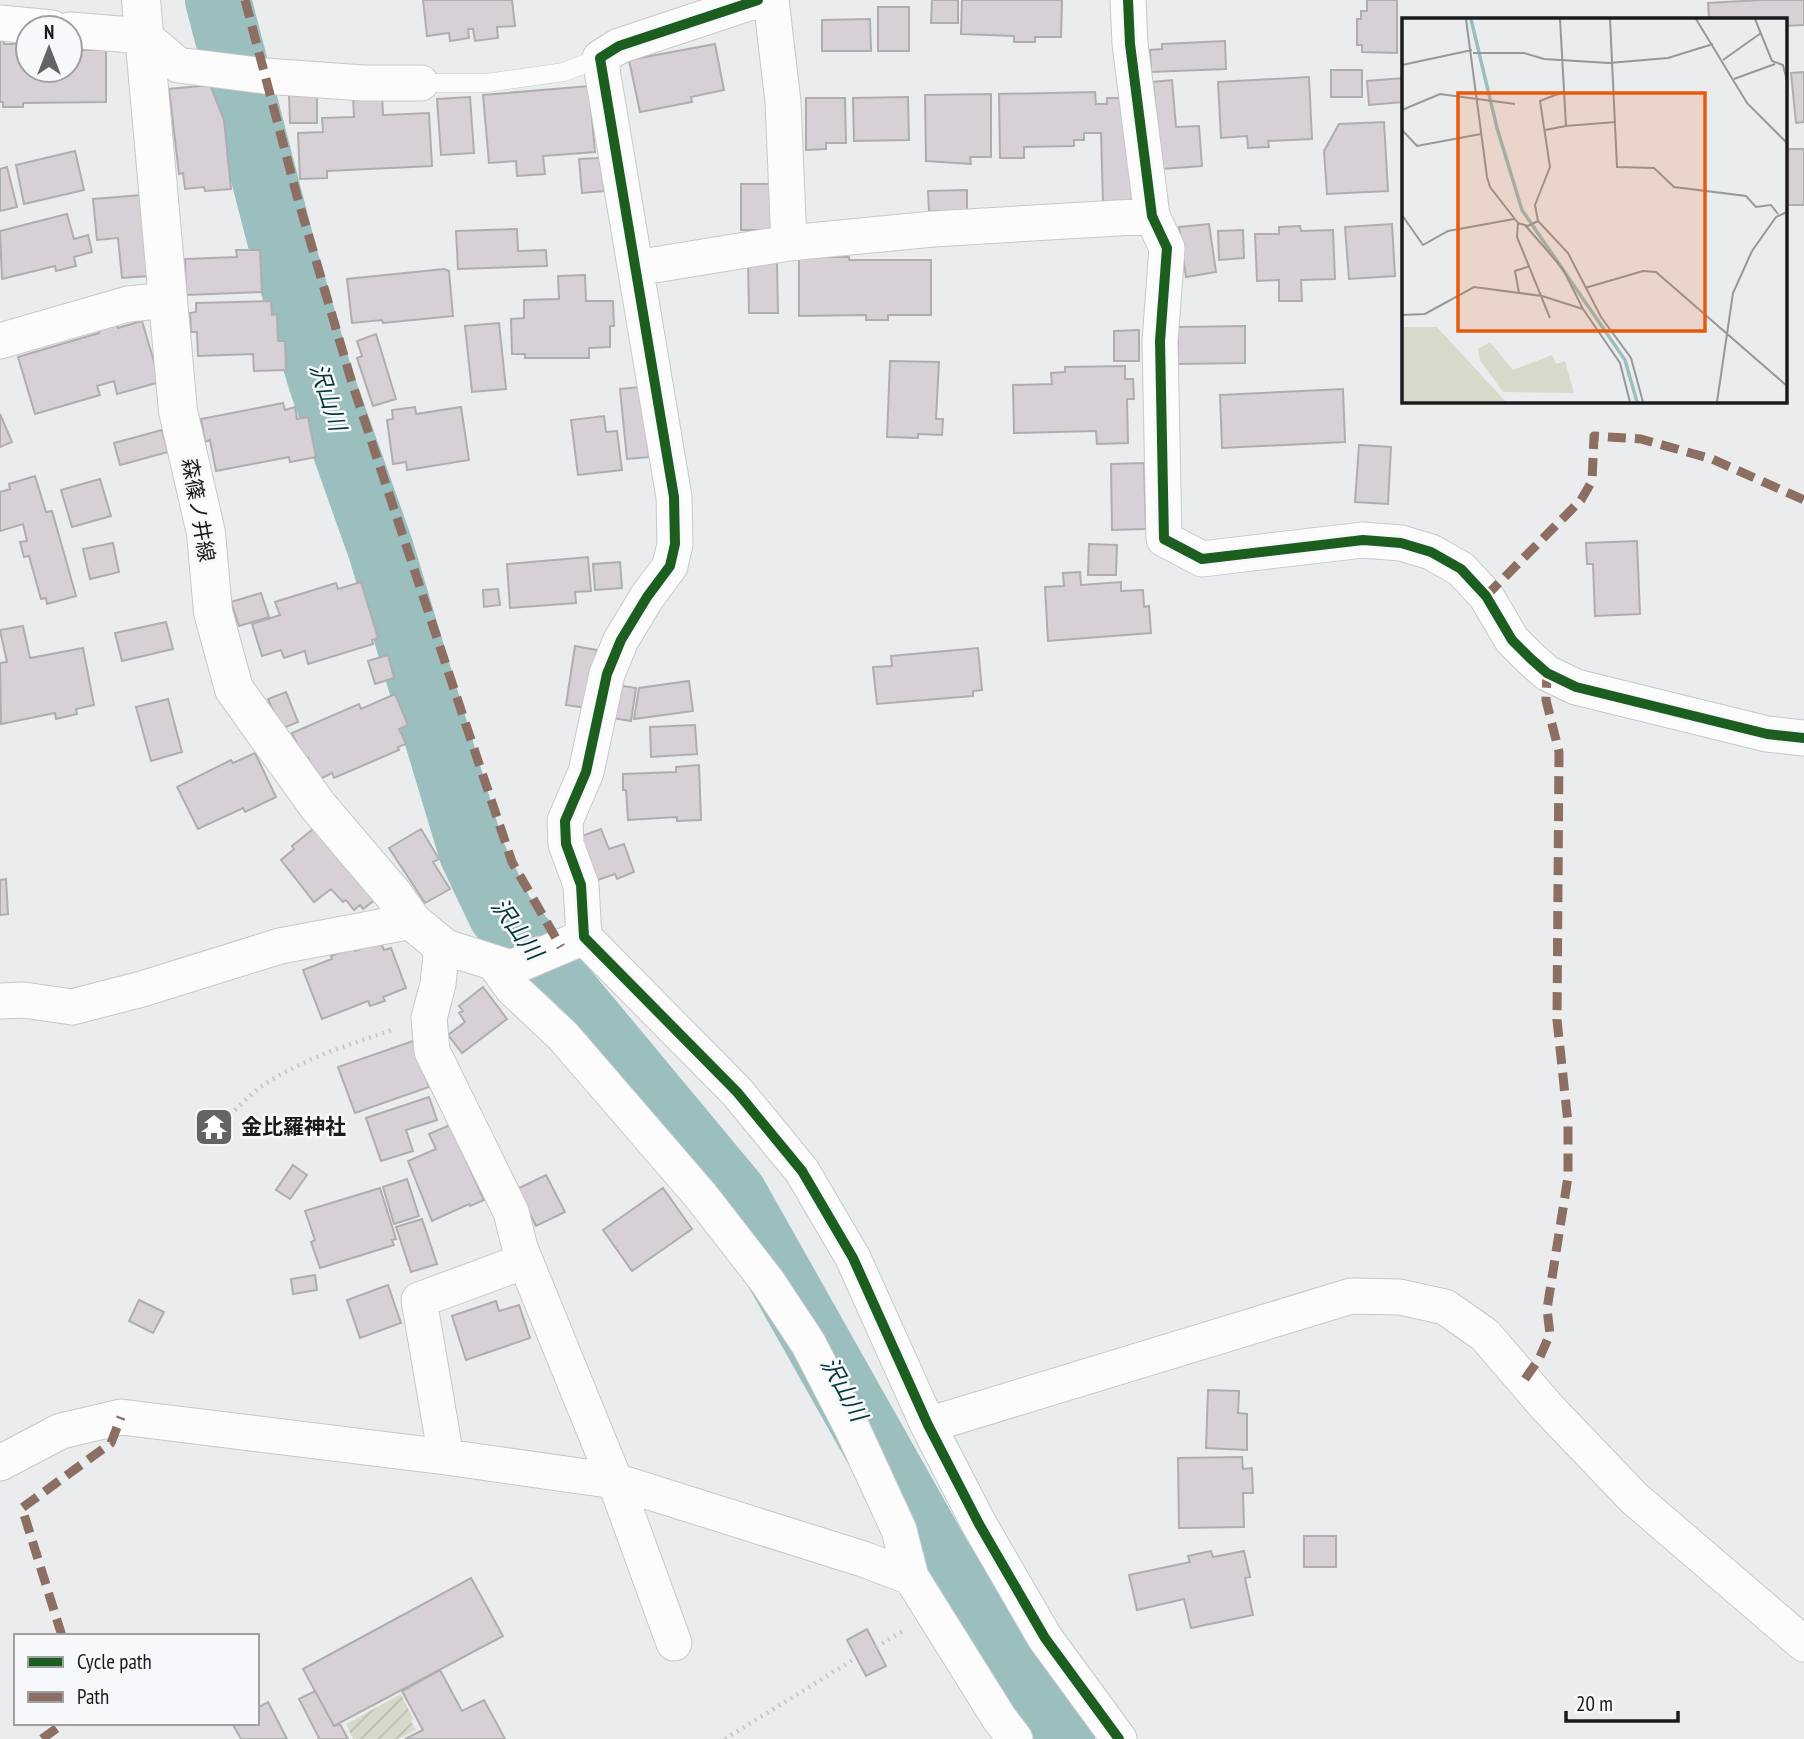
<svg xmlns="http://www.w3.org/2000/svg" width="1804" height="1739" viewBox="0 0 1804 1739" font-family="'PT Sans Narrow','Noto Sans JP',sans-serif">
<defs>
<pattern id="garden-furrows" width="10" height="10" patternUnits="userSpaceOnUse" patternTransform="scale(1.75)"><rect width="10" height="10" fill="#d7dacb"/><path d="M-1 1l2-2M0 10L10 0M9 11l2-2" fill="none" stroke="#b8baae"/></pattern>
</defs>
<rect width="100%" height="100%" fill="#ebeced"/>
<path fill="url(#garden-furrows)" d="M401 1694 413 1719 411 1721 416 1730 398 1739H353L346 1724Z"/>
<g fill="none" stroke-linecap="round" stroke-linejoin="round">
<path stroke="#9bbebf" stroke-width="66" d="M218 0 285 258 321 381 381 550 472 853 501 914 734 1194 938 1556 1010 1668 1062 1739"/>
</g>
<path fill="#d7d0d6" stroke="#aeaeaf" stroke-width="2" d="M423 0H512L515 26 497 27 498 38 475 41 473 29H468L469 38 450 41 449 33 427 36Z
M932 0H958V23H931Z
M962 0H1062L1061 37H1035V42H1014V36L961 34Z
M1367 0H1397V53L1362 52V45H1357V19H1361V11H1367Z
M1761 0H1804V25L1785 26V19H1709L1708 3Z
M878 7H909V51H878Z
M870 19 871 51H822V20Z
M0 41H4V44H22V50H28V70H70V50H106V102L23 103V107H3V102H0Z
M1225 41 1226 69 1151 72 1150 50 1162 49V44Z
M715 44 724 90 691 97 692 102 640 112 629 60Z
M1331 70H1362V97H1331Z
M1804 72V122L1796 123 1791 73Z
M1309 77 1312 139 1268 141 1269 147 1248 148 1247 136 1221 138 1218 82Z
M1403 78V102L1369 105 1367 81Z
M1172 80 1176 127 1199 126 1202 166 1162 169 1153 82Z
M210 85 224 120 231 189 205 191 204 187 185 189 183 173 179 174 169 89Z
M589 86 595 152 543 156 545 174 517 176 516 161 489 163 483 95Z
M1095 92 1096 104H1107V98H1123L1130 109 1132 204H1103L1101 133H1084V140H1074V146L1024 147V158H1000L999 94Z
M382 93 383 115 429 113 432 166 327 171V178L300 179 298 133 323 132 322 118 354 117 353 95Z
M289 94H317V123H290Z
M991 94V157H970L971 164 926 161 925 95Z
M470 97 474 153 441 155 437 99Z
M908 97 909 140 854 141 853 98Z
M806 98H845L846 143H826V149L806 150Z
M1384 122 1388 191 1327 194 1324 151 1339 124Z
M1785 149H1804V205H1785Z
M75 151 84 190 24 204 16 165Z
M601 158 604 191 582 193 579 159Z
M7 167 17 207 0 211V169Z
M741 184H777V230H741Z
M967 190V211H929L928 191Z
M141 195 149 276 122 278 118 238 97 240 93 199Z
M67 214 74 239 88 235 92 252 74 257 76 266 56 271 55 266 2 279 0 231Z
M1209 224 1216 272 1186 277 1179 227Z
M1392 224 1395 276 1349 279 1345 227Z
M1300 226 1301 231 1333 230 1335 279 1301 280 1302 301H1279V280L1257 281 1255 234H1279V227Z
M517 229 518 251 546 250 547 266 458 269 456 231Z
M1243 230 1244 258 1219 260 1218 231Z
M236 250H260L262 292 186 295 185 259 237 257Z
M799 257H849V260H931V315H888V320H866V315L799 316Z
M777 262 778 313H749L748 263Z
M444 269 449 271 453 316 383 323 382 320 352 323 347 279Z
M585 275 586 301H613L614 326H610V347L589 348V358H525V354H512L511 319 524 318V300L559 299 558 276Z
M271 301 272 315 277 314 278 341H285L286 370 254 371 253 354 198 356 197 332H191L190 313 196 312V303Z
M142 321 160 382 117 394 114 381 97 386 100 395 35 414 18 357 99 333 98 328 116 323 118 328Z
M499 323 506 389 472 392 465 326Z
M1245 326V363L1178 364V327Z
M1139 330V361H1114V331Z
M376 334 396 399 373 406 357 358 362 356 357 341Z
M890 361 939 362 936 419H943L942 435 918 434V438L887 437Z
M1125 366V379H1133L1134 399H1127L1128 443 1097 444 1096 431 1014 433 1013 385 1052 384 1051 373 1065 372V367Z
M641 387 649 457 627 459 620 389Z
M1343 389 1345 442 1222 448 1220 395Z
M283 403 285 410 295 407 297 419 308 417 316 457 290 462 289 457 216 471 210 440 205 442 201 419Z
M415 407 416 414 461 407 469 460 407 470 406 462 393 464 387 420 393 419 392 410Z
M0 414 12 442 0 447Z
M604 416 606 432 617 431 622 470 578 475 571 420Z
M162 430 168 452 120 465 114 443Z
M1359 445 1391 447 1388 504 1355 502Z
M1144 463 1146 529 1112 530 1111 464Z
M35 476 46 512 52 511 76 596 47 604 46 598 41 599 29 556 24 557 20 542 27 541 23 524 0 531V492L10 489 9 484Z
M100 479 111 516 72 527 61 490Z
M1637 541 1640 614 1595 616 1593 564H1587L1586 543Z
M113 543 119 572 90 579 83 549Z
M1089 544 1117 545 1116 575H1088Z
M588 557 591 591 575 592 576 603 510 608 507 564Z
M620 562 622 588 595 590 593 564Z
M1080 572 1081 585 1121 582V591L1143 590 1144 607 1149 606 1151 633 1048 641 1045 587 1064 586 1063 573Z
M361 582 378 638 372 640 373 644 308 664 305 651 284 658 281 650 262 656 252 624 280 615 275 602 336 583 338 589Z
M498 589 500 605 484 607 483 590Z
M261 593 269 617 239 626 231 602Z
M166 622 173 649 122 661 115 633Z
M23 626 30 658 83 648 94 705 76 709 77 714 56 719 55 713 1 724 0 663 7 662 0 630Z
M575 646 597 650 586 708 566 705Z
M978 648 982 690 973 691V696L877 704 873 667 892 666 891 656Z
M388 655 394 678 375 684 368 661Z
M689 681 693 711 634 719 639 688Z
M617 685 636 688 631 721 612 718Z
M286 692 298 722 281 729 268 699Z
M395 694 408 725 399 729 406 744 398 747 399 750 334 778 332 773 318 780 308 758 304 760 292 733 359 704 361 709Z
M168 699 182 752 151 761 136 707Z
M695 725 697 754 651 757 650 727Z
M255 753 276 797 245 812 243 808 198 829 177 787 231 760 233 763Z
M699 765 701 820 677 821V817L628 820 626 790H623V774L676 772V767Z
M317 826 376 899 363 909 360 905 354 910 346 900 343 902 331 889 314 902 281 860 294 849 292 846Z
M421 829 439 859 433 862 450 889 425 903 389 848Z
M601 829 609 849 624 844 634 872 617 879 615 874 595 881 579 837Z
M6 879 8 914 0 915V880Z
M380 941 384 950 391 948 406 988 383 997 385 1001 370 1006 368 1001 322 1019 303 970 332 959 331 956 353 948 355 951Z
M483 987 507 1019 462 1053 448 1035 465 1022 459 1013 463 1011 459 1006Z
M413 1041 429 1087 355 1113 338 1067Z
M429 1097 437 1120 406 1130 413 1151 381 1161 366 1118Z
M216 1112 228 1128 211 1141 199 1125Z
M450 1125 484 1200 470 1206 469 1204 432 1221 408 1161 436 1149 429 1134Z
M293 1165 307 1175 290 1199 276 1190Z
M546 1175 565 1212 536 1226 517 1189Z
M407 1179 419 1216 394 1224 383 1187Z
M380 1188 396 1239 392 1240 394 1245 320 1268 311 1242 315 1240 305 1211Z
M663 1188 692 1229 632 1271 603 1230Z
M422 1219 437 1264 411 1272 396 1227Z
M315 1275 317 1290 293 1294 291 1279Z
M388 1285 401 1323 360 1338 347 1300Z
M139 1300 164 1312 153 1333 129 1321Z
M496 1301 499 1311 519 1305 530 1338 466 1360 452 1316Z
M1208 1390 1239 1391 1238 1413 1247 1414V1450L1206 1448Z
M1242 1457 1243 1469 1252 1468 1253 1493H1243L1244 1527 1179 1528 1178 1458Z
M1304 1536H1336V1567H1304Z
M1211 1551 1213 1557 1244 1551 1250 1577 1245 1578 1253 1615 1191 1628 1184 1599 1137 1610 1129 1575 1190 1562 1188 1556Z
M471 1578 503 1636 334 1726 303 1669Z
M867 1629 886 1666 866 1676 847 1640Z
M440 1670 462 1711 484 1700 505 1739H405L423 1730 402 1691Z
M315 1691 334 1726 340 1724 348 1739H318L319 1738 299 1699Z
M268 1702 287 1739H241L232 1723H257V1708Z"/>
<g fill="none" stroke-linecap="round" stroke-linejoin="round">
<g stroke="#c7c8c9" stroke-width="19">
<path id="service" d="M421 83H487L564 72 600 58"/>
</g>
<g stroke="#c7c8c9" stroke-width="37">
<path id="minor" d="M758 0 619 46 600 58 674 497 675 544 670 566 647 597 621 640 607 674 586 772 565 821 566 844 581 885 584 937 737 1092 802 1171 853 1258 928 1425 979 1524 1045 1638 1119 1739
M771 0 783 102 789 243 933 229 1152 216
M1128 0 1130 44 1152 216 1167 248 1160 341 1164 539 1202 559 1363 540 1401 543 1431 552 1461 569 1486 596 1512 640 1530 658 1547 673 1576 687 1767 734 1804 738
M0 23 52 28
M70 30 144 36 178 65 265 76 363 83H421
M636 268 789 243
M0 341 128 304 169 300
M584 937 511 968 442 946 438 984 429 1018 432 1051 511 1212 520 1248 615 1481 674 1643
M495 964 512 988 563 1036 701 1196 767 1281 808 1343 852 1428 899 1530 911 1577 999 1718 1015 1739
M0 1001 24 1000 72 1007 142 989 280 946 412 921
M928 1425 1351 1296 1400 1297 1445 1307 1485 1335 1546 1406 1634 1498 1804 1644
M446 1457 419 1300 525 1261
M0 1463 61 1431 121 1417 446 1457 615 1481 863 1559 911 1577"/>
</g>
<g stroke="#c7c8c9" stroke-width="40">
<path id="secondary" d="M141 0 178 411 206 533 213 612 234 689 318 806 393 894 412 921 442 946"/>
</g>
<path stroke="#c9c9c9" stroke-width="4.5" stroke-dasharray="2 5" stroke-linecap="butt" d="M230 1115C240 1106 250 1094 262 1086 303 1058 349 1045 395 1029
M876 1647 903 1631
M725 1739 856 1658"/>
<use href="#service" stroke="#fcfcfc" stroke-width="18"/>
<use href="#minor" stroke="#fcfcfc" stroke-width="35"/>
<use href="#secondary" stroke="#fcfcfc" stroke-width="38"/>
<path stroke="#8d6e63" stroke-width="9" stroke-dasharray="18 9" stroke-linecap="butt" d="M245 0 297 196 352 383 466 725 512 862 561 947
M1486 596 1581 500 1592 481 1594 436 1641 439 1712 459 1804 500
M1525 1379 1539 1359 1550 1334 1547 1309 1568 1177V1123L1557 1020 1559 752 1546 700 1547 673
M62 1636 22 1508 111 1443 121 1417
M42 1739 64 1723"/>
<g stroke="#f7f8fb" stroke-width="15">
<path id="cycleway" d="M758 0 619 46 600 58 674 497 675 544 670 566 647 597 621 640 607 674 586 772 565 821 566 844 581 885 584 937 737 1092 802 1171 853 1258 928 1425 979 1524 1045 1638 1119 1739
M1128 0 1130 44 1152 216 1167 248 1160 341 1164 539 1202 559 1363 540 1401 543 1431 552 1461 569 1486 596 1512 640 1530 658 1547 673 1576 687 1767 734 1804 738"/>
</g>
<use href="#cycleway" stroke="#1b5e20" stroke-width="10"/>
</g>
<defs>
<g id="temple-square" transform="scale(2.0125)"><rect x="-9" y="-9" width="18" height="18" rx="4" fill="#636465" stroke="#f7f8fb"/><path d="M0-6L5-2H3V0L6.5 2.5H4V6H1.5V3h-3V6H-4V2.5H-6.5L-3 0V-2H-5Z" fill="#fff"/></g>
</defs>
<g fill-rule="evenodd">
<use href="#temple-square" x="214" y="1127"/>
</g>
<g text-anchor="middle" stroke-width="5" stroke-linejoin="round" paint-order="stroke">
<g font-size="21" fill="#1a1b1c" stroke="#f7f8fb">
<text transform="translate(198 510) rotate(80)" y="7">森篠ノ井線</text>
</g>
<g font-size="21" font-weight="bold" fill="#1a1b1c" stroke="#f7f8fb" text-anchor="start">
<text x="241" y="1134">金比羅神社</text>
</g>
<g font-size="23" font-style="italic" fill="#053738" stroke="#f7f8fb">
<text transform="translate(328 397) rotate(72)" y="8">沢山川</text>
<text transform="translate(517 929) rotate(54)" y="8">沢山川</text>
<text transform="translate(844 1389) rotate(61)" y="8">沢山川</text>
</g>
</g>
<g transform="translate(1402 18)">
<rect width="385" height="385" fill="#ebeced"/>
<path d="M1 309H35L104 384H0Z" fill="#d7dacb"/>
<path d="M88 324 111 352 150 337 154 346 163 343 172 375 101 374 78 342 76 331Z" fill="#d7dacb"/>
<path fill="none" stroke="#9bbebf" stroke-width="3.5" d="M69 1 95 110 120 192 223 342 235 384"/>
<path fill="none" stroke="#979899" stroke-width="2" d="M64 1 85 159 88 169 116 205M158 1 164 108 214 104M208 1 215 149 252 150 272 169 344 178 354 189 369 187 376 196M294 1 345 85 385 125M353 1 370 43 381 47 385 63M71 35H122L142 41 207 45 266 40 311 26M321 42 359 15M0 47 70 32M332 61 373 46M161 74 138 83 148 149 133 187 136 203 166 235 199 299 229 340 241 384M0 92 38 76 113 86M0 112 15 128 79 116M143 112 164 108M0 197 21 227 46 213 112 201M136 203 126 208 116 205 115 219 148 300M123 207 161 251 181 291 218 345 228 384M183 270 241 253 254 254 385 368M117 275 113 253 128 248M0 297 23 296 72 269 140 278 181 291M315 384 331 275 350 233 374 199 385 194"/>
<path fill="#e8590c" fill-opacity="0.15" stroke="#e8590c" stroke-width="3.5" d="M56 75H303V313H56Z"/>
<rect width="385" height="385" fill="none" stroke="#1a1b1c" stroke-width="3.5"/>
</g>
<rect x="14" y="1634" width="245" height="91" fill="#f7f8fb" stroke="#9fa0a2" stroke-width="2"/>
<rect x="28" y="1657" width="35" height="10" fill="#1b5e20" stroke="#9fa0a2" stroke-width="2"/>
<text x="77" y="1669" font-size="21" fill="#1a1b1c">Cycle path</text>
<rect x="28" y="1692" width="35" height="10" fill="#8d6e63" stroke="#9fa0a2" stroke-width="2"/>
<text x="77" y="1704" font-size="21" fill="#1a1b1c">Path</text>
<g transform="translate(49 49)"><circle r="33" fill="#f7f8fb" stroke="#9fa0a2" stroke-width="2"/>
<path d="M0-5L12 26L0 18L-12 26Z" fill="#636465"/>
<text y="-10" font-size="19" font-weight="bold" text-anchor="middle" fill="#1a1b1c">N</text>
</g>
<path d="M1566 1711v10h112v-10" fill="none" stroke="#1a1b1c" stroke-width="3.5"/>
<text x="1576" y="1711" font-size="21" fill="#1a1b1c" stroke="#f7f8fb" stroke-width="5" paint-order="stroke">20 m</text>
</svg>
